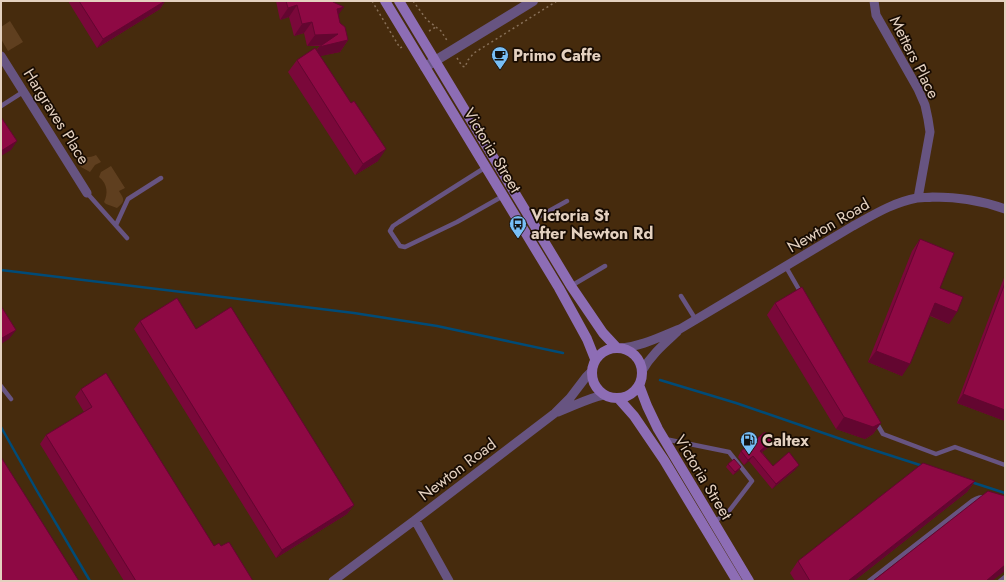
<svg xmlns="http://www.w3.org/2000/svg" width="1006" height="582" viewBox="0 0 1006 582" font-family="Jost,sans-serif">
<rect width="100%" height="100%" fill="#391d00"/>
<path fill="#462b0d" d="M1 1H1005V581H1Z"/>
<path fill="#5f3f1f" d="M10 21 23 42 8 51 1 39V27Z
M96 155 101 162 95 165 90 172 81 167 76 160C82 157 90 158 96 155Z
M111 166 125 188 119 191C124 199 126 201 117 208L106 204 104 202C108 194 108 184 99 177L101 172Z"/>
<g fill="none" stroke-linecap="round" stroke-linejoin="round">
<path stroke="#004b77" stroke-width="2.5" d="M1 270 354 313 437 326 563 353
M660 380 736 403 861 446 923 466
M1 427 37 491 90 581
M971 482 1005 493"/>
<path stroke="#887058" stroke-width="1.5" stroke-dasharray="2 3" stroke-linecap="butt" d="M372 1 400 48 402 47
M413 1 427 20 441 31 448 42
M429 31 436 27
M457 58 462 66 465 67 468 60 474 53 557 1"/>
<path stroke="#675481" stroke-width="4.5" d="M1 106 23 92
M486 167 399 222 393 226 390 231 400 246 405 247 457 222 503 196
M87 193 127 238
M531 221 567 201
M116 225 128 199 161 178
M786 267 801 293
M571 286 605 266
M681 296 696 320
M1 386 11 399
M876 422 883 434 936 454 955 447 1005 465
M665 439 729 452 752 481 729 511 714 522
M869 581 972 501C977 498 981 496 986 498
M1000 581 1005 577"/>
<path stroke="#675481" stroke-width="9" d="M874 1 876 15 918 89 925 105 928 119 930 132 918 198
M1 56 87 193
M622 348C643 346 661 336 680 329L853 226C873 215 894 202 917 198 922 197 928 198 933 197 958 197 981 200 1005 209
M642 371C651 355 664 344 677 332
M558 412C574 406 588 398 604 395
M415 520 449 581
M333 581 415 520 555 413 570 398 586 377 591 372"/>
<path stroke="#675481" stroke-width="10" d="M425 67 533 1"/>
<path stroke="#8d6db5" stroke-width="10" d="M385 1 559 288 587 339 595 359
M399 1 571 286 603 333 616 347
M592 373a25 25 0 1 1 50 0a25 25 0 1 1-50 0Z
M639 385 647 406 658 429 749 581
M618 398 634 416 664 460 737 581"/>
</g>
<path fill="#7a083a" d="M68 1H165L160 9 97 48Z
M276 1H333L338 14 340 23 348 40 340 52 320 56 378 161 355 175 288 72 297 60 316 50 320 46H307L304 33 294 36 289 17 280 20Z
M920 239 949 324 930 316 902 376 868 362 912 251Z
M1005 275V421L957 403Z
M775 303 881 423 873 434 865 439 836 429 767 315Z
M140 321 196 329 354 505 347 514 276 558 134 329Z
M81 389 214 546H221L253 581H124L40 444 46 435 84 412 75 397Z
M769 447 762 452 773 466 795 470 772 489 749 461 744 465 738 457 741 451Z
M728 464 739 470 733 475 726 467Z
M975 481 967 492 854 581H795L790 573 798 561Z"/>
<path fill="#630630" d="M165 1 160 9 97 48 103 39Z
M297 5 289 17 280 20 288 8Z
M344 7 336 18 337 9Z
M312 22 304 33 294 36 302 24Z
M338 34 348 40 340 52 311 58 319 47 324 45 307 46 315 35Z
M17 141 11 150 1 156V151Z
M386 149 378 161 355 175 363 164Z
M935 303 957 312 949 324 927 314Z
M16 330 9 339 1 344V338Z
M876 351 910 364 902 376 868 362Z
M963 394 1005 410V421L957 403Z
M844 417 881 423 873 434 865 439 836 429Z
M772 441 769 447 757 456 760 451Z
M753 456 749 461 744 465 748 460Z
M799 465 795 470 772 489 776 484Z
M741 467 739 470 733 475 735 472Z
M975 481 967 492 854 581H848Z
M354 505 347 514 276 558 282 550Z
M1005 565V571L992 581H986Z"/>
<path fill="#8e0944" stroke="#630630" d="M79 1H165L103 39Z
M286 1H333V2L344 7 337 9 340 23 345 27 348 40 319 47 338 34 315 35 312 22 302 24 297 5 288 8Z
M315 48 351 103 354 101 386 149 363 164 297 60Z
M1 117 17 141 1 151Z
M920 239 954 253 940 288 963 297 957 312 935 303 910 364 876 351Z
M1005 283V410L963 394Z
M802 287 881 423 873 427 844 417 775 303Z
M177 298 196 329 231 307 354 505 282 550 140 321Z
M1 306 16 330 2 338H1Z
M106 373 214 546 219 543 221 546 229 542 253 581H136L46 435 92 407 81 389Z
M765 432 772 441 760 451 773 466 789 452 799 465 776 484 753 456 748 460 741 451Z
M1 457 79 581H1Z
M734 459 741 467 735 472 728 464Z
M923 463 975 481 848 581H810L798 561Z
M988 491 1005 496V565L986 581H873Z"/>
<defs>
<g id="cafe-pin" transform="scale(0.9)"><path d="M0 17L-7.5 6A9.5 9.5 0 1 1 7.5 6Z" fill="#78bff7" stroke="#170b02"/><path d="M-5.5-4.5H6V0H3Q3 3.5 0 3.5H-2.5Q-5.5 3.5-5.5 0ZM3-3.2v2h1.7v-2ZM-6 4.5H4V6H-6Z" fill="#111"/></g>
<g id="bus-pin" transform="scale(0.9)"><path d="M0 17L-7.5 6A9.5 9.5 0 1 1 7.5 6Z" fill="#78bff7" stroke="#170b02"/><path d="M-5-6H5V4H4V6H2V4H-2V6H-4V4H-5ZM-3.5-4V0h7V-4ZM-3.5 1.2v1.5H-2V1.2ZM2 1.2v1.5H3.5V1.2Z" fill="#111"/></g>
<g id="fuel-pin" transform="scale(0.9)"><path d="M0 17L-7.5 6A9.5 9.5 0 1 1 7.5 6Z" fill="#78bff7" stroke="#170b02"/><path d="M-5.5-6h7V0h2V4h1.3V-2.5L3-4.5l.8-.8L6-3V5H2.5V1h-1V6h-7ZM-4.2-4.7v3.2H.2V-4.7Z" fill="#111"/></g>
</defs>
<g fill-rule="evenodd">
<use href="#cafe-pin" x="500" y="55"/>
<use href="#bus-pin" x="518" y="224"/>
<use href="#fuel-pin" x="749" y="440"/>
</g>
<g text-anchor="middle" stroke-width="3.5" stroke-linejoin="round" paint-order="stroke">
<g font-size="16" font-weight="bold" fill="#e4d1c0" stroke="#170b02" text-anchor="start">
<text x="513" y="61">Primo Caffe</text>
<text x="531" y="221">Victoria St<tspan x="531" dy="18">after Newton Rd</tspan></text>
<text x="762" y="446">Caltex</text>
</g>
<g font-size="16" fill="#e4d1c0" stroke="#170b02">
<text transform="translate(915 57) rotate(63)" y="6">Metters Place</text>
<text transform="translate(57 116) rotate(58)" y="6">Hargraves Place</text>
<text transform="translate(493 150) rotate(59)" y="6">Victoria Street</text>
<text transform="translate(828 225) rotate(-30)" y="6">Newton Road</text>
<text transform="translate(457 469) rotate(-37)" y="6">Newton Road</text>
<text transform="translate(704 477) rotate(59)" y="6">Victoria Street</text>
</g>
</g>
<rect width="1006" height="582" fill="none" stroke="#e4d1c0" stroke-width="4"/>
</svg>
